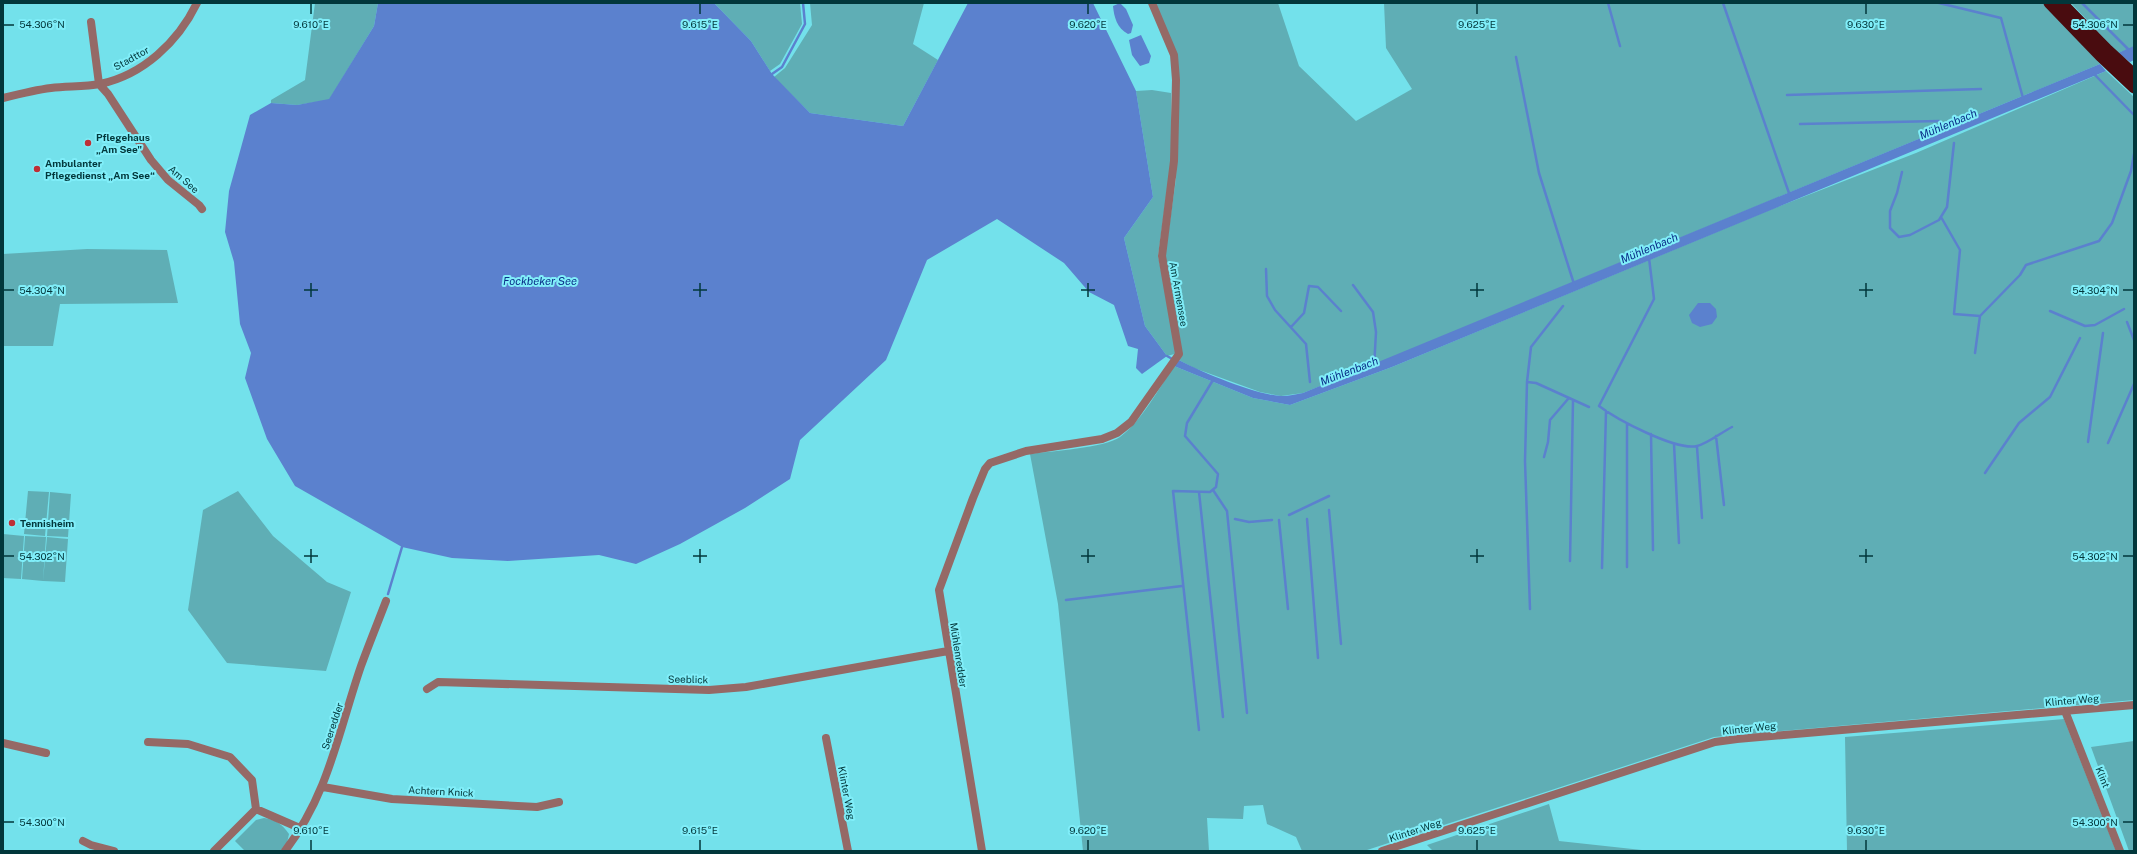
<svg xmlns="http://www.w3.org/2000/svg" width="2137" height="854" viewBox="0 0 2137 854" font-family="'Public Sans',sans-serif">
<rect width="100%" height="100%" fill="#73e1eb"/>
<path fill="#5faeb5" d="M315 3H378L374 26 329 100 297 105 271 103V100L305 80Z
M714 3H800L802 24 780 64 770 71 751 41Z
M810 3H924L913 44 938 60 903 126 810 113 774 77 785 68 812 25Z
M1155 3H1278L1299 66 1356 121 1412 89 1386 48 1384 3H2044L2100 64 1378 363 1303 393 1281 396 1260 392 1194 368 1177 359 1165 256 1176 179 1178 94 1176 55Z
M2071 3H2134V47L2118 53Z
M2106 71 2134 97V700L1714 737 1364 851H1302L1296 837 1267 824 1263 805 1244 806 1243 819 1207 818 1209 851H1083L1058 604 1030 454C1051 451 1104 448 1120 437 1142 421 1159 388 1174 366L1253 398 1290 405 1392 367 1772 209 1916 153Z
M1152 90 1171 93V161L1158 256 1178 353 1167 356 1145 326 1124 238 1153 197 1136 91Z
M87 249 167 250 178 303 60 304 53 346H3V254Z
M28 491 49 492 45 536 24 534Z
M238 491 273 536 327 582 351 592 326 671 227 663 188 610 203 510Z
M50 492 71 494 68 537 47 536Z
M3 534 24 536 21 579 3 578Z
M25 536 46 537 43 581 22 579Z
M47 537 68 539 65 582 43 581Z
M2064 719 2116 851H1847L1845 737Z
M2134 741V851H2129L2091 747Z
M1549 804 1559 841 1651 851H1433L1427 845Z
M264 818C276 820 282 824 289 834L287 843 280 851H245L235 841 256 820Z"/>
<path fill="#5b81ce" d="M378 3H714L751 41 772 74 810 113 903 126 968 3H1093L1136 91 1153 197 1124 238 1145 326 1167 356 1142 374 1136 368 1138 349 1128 346 1114 305 1089 292 1064 263 997 219 927 260 886 360 800 440 790 479 745 508 680 544 636 564 599 555 508 561 452 558 402 547 295 486 267 439 245 378 251 353 240 324 234 262 225 232 229 191 250 115 271 103 297 105 329 99 374 26Z
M1120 3 1126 9 1133 25 1131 33 1128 34C1117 28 1114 17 1113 6Z
M1141 35 1151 56 1149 63 1140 66 1132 55 1129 40Z
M2134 46V60L2130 62 2118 53Z
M2100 64 2106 71 1392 367 1290 405 1253 398 1174 366 1177 359C1198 371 1259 396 1282 396 1289 396 1296 394 1303 393Z
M1698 303H1710L1716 309 1717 317 1712 324 1700 327 1692 323 1689 315Z"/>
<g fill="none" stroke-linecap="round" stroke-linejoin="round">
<path stroke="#5b81ce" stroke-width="2.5" d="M1608 3 1620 46
M1723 3 1790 196
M1939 3 2001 18 2023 98
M2082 3 2134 55
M1516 57 1539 173 1574 284
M772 74 782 67 805 24 803 3
M2094 74 2134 115
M1787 95 1981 89
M1800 124 1939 121
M1902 172 1897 193 1890 211V228L1899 237 1910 235 1939 220 1947 207 1954 143
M1941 217 1960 250 1954 314 1980 316
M1649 258 1654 299 1599 406C1616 419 1676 451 1697 446 1707 444 1722 432 1732 427
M1266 269 1267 296 1275 310 1306 344 1310 382
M1353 285 1373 312 1376 332 1374 368
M2050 311 2085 326 2095 325 2124 309
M2127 322 2134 340
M1291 327 1304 313 1309 286 1318 287 1341 311
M1975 353 1980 316 2020 275 2026 265 2099 241 2112 223 2131 171 2134 154
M1167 356 1174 360
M1527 382 1536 383 1589 407
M1651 434 1653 550
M1716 436 1724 505
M2088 442 2103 333
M2108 443 2134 384
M1674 444 1679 543
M1697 447 1702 518
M1544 457 1548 442 1550 420 1568 399
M1985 473 2019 423 2050 397 2080 338
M1213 490 1227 511 1247 713
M1199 492 1223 717
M1329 510 1341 644
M1289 515 1329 496
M1235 519 1249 522 1272 520
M1307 519 1318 658
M1279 520 1288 609
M1570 561 1573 401
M1627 567V424
M1602 568 1606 411
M388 594 402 547
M1066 600 1182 586
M1530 609 1525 461 1527 382 1531 347 1563 306
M1199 730 1173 491 1210 492 1216 487 1218 474 1185 436 1187 423 1213 380"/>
<path stroke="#956966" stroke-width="8" d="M91 22 99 84
M99 84 108 94 151 160 168 180 199 205 202 209
M3 98C19 94 35 90 51 88 67 86 84 87 100 84 143 75 178 42 197 3
M427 689 438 682 709 690 746 687 948 651
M2065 711 2120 851
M826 738 848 851
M148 742 188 744 230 757 252 780 256 809 214 851
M3 743 46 753
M323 787 392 799 537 807 559 802
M256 809 302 829
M83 841 91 845 114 851
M285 851C329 793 338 733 361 666 369 644 378 622 386 601
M982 851 939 590 973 498 985 469 990 463 1026 451 1102 439 1117 433 1131 422 1179 354 1162 256 1174 161 1176 80 1174 55 1152 3"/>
<path stroke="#956966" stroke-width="8" d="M1382 851 1715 742 1737 739 2134 705"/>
<path stroke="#490c0f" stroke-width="11" d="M2049 3 2100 56 2134 88
M2062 3 2108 50 2134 74"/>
</g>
<path fill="none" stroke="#02373b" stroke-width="1.5" d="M311 4V14M700 4V14M1088 4V14M1477 4V14M1866 4V14M4 25H14M2123 25H2133M311 283V297M700 283V297M1088 283V297M1477 283V297M1866 283V297M4 290H14M304 290H318M693 290H707M1081 290H1095M1470 290H1484M1859 290H1873M2123 290H2133M311 549V563M700 549V563M1088 549V563M1477 549V563M1866 549V563M4 556H14M304 556H318M693 556H707M1081 556H1095M1470 556H1484M1859 556H1873M2123 556H2133M4 822H14M2123 822H2133M311 840V850M700 840V850M1088 840V850M1477 840V850M1866 840V850"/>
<g fill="#be2f36" stroke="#80eef9" stroke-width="1.5">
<circle cx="88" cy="143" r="4"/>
<circle cx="37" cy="169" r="4"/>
<circle cx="12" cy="523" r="4"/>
</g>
<g text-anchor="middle" stroke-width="4" stroke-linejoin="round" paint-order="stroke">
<g font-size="10" fill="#02373b" stroke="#80eef9">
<text transform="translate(131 58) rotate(-29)" y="4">Stadttor</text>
<text transform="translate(184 179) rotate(41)" y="4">Am See</text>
<text transform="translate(1179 294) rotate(80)" y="4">Am Armensee</text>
<text transform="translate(959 655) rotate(81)" y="4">Mühlenredder</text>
<text transform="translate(688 679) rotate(1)" y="4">Seeblick</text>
<text transform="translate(2072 700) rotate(-5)" y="4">Klinter Weg</text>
<text transform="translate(332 726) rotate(-72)" y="4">Seeredder</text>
<text transform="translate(1749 728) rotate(-6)" y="4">Klinter Weg</text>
<text transform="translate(2103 777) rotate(68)" y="4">Klint</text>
<text transform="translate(441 791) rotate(3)" y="4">Achtern Knick</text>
<text transform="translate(847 793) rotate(79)" y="4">Klinter Weg</text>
<text transform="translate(1415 830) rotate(-18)" y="4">Klinter Weg</text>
</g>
<g font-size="10" font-weight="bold" fill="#02373b" stroke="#80eef9" text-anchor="start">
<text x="96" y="141">Pflegehaus<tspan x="96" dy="12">„Am See"</tspan></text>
<text x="45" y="167">Ambulanter<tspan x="45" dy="12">Pflegedienst „Am See“</tspan></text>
<text x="20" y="527">Tennisheim</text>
</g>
<g font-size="11" font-style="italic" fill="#092e88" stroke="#80eef9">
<text transform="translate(1948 124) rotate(-23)" y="4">Mühlenbach</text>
<text transform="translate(1649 248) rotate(-23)" y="4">Mühlenbach</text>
<text x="540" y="285">Fockbeker See</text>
<text transform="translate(1349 371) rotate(-21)" y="4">Mühlenbach</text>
</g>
</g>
<g font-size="10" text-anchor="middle" fill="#02373b" stroke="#80eef9" stroke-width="4" stroke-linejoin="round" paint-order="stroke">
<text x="311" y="28">9.610°E</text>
<text x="700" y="28">9.615°E</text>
<text x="1088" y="28">9.620°E</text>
<text x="1477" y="28">9.625°E</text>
<text x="1866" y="28">9.630°E</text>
<text x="42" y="28">54.306°N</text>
<text x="2095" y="28">54.306°N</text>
<text x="42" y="294">54.304°N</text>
<text x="2095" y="294">54.304°N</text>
<text x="42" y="560">54.302°N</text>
<text x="2095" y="560">54.302°N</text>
<text x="42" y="826">54.300°N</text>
<text x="2095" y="826">54.300°N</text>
<text x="311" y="834">9.610°E</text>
<text x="700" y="834">9.615°E</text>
<text x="1088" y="834">9.620°E</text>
<text x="1477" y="834">9.625°E</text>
<text x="1866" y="834">9.630°E</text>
</g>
<rect width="2137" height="854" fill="none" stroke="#02373b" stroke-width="8"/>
</svg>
